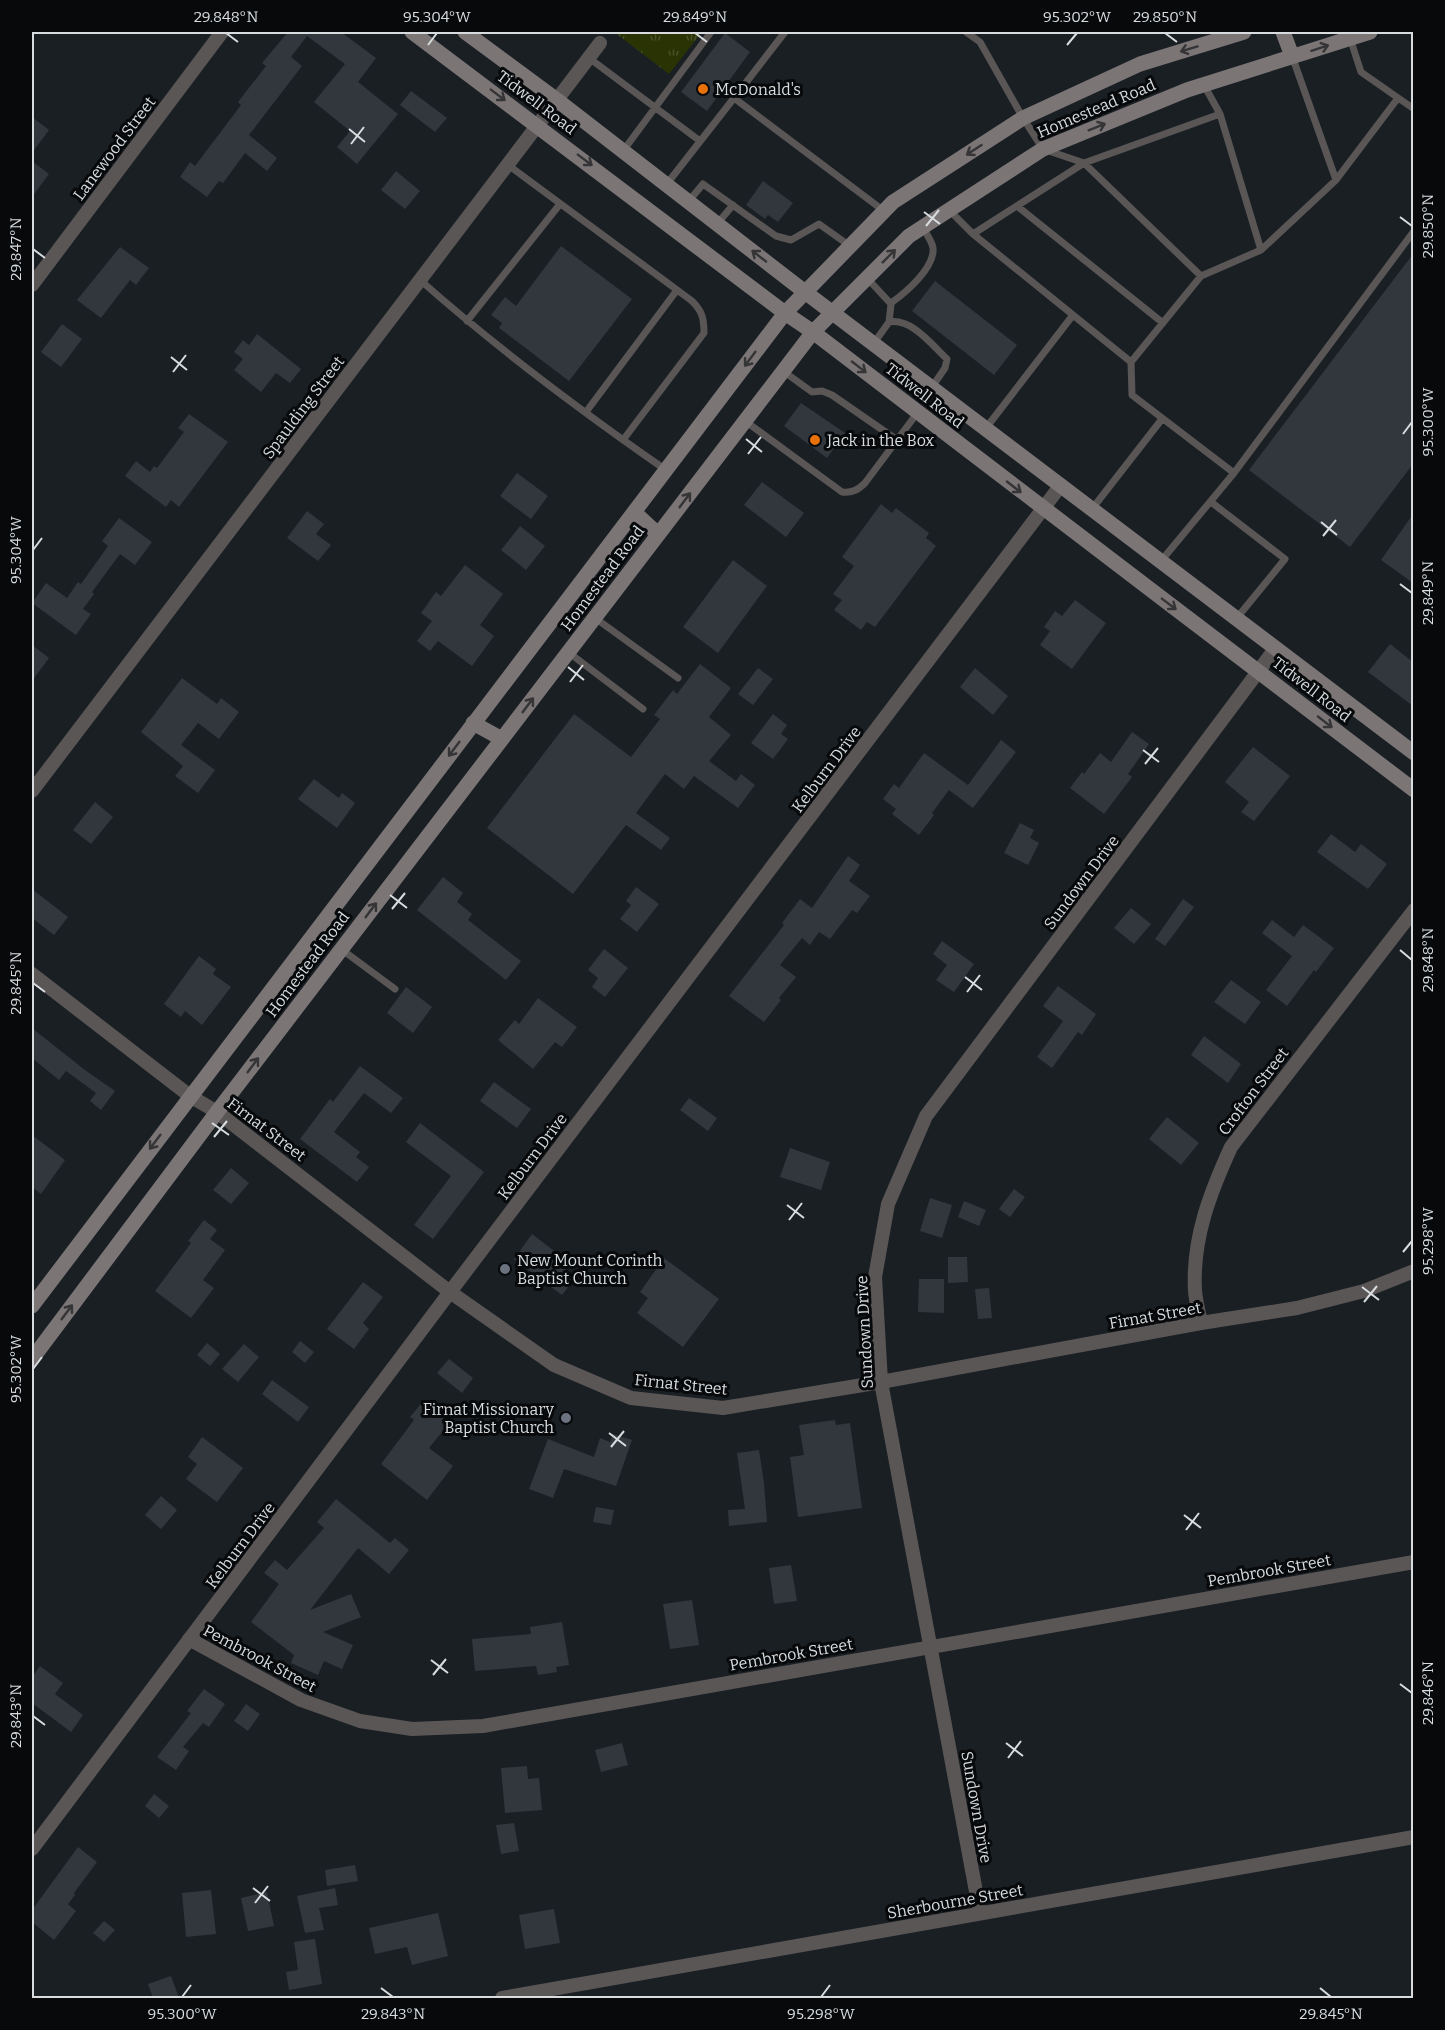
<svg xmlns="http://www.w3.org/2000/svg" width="1445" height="2030" viewBox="0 0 1445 2030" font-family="Bitter,serif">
<defs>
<pattern id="park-tufts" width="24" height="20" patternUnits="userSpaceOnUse" patternTransform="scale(1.5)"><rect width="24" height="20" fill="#293303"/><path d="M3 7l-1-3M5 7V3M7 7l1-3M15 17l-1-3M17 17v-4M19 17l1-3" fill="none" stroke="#475027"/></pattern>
</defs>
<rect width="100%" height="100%" fill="#1a1f24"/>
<path fill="url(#park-tufts)" d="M614 32H702L669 74Z"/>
<path fill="#31373c" d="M288 32H341L376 58 358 82 398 114 357 164 337 147 350 131 314 102 345 64 307 36 291 57 302 66 249 135 277 158 267 171 245 153 223 183 219 181 207 197 180 177 190 162 195 166 241 105 238 102 266 66 262 63Z
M725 33 750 52 707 111 681 92Z
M411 91 447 118 435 132 400 105Z
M32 117 49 130 32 153Z
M32 161 49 174 32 197Z
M396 171 420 191 405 209 381 190Z
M763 181 793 203 778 222 768 215 765 219 746 205Z
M561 246 632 299 569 381 499 328 502 323 491 315 505 297 516 306Z
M120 247 149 268 136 285 130 280 101 318 77 300Z
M1413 254V464L1350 547 1249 470Z
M935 281 1017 345 994 375 912 311Z
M62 324 82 339 61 367 41 352Z
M257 334 301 369 290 383 276 373 261 392 234 370 243 359 234 352 243 340 249 345Z
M801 403 845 433 827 458 784 426Z
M189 414 228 442 179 507 171 500 166 507 125 476 136 461 150 472 154 466 157 468 184 432 178 428Z
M517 473 548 496 531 519 500 496Z
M762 482 804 513 786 537 744 505Z
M881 504 892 513 896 508 929 533 926 538 936 546 875 627 867 622 861 630 834 610 842 600 833 594 854 566 842 557Z
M307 511 324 524 316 534 331 545 318 561 287 538Z
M1413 514V583L1381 560Z
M119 518 152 542 135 565 120 554 92 592 94 594 83 609 91 614 76 635 32 603 46 583 67 598 78 582 81 584 108 546 102 541Z
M520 526 545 546 526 570 501 550Z
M733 560 767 586 718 653 683 627Z
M465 565 503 594 480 625 494 636 472 666 438 641 430 651 417 641 432 621 421 613 436 592 441 596Z
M1075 600 1106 623 1072 669 1040 645 1050 631 1044 627 1055 611 1062 616Z
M1390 644 1413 662V706L1368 672Z
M32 645 49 658 32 681Z
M700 664 731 688 709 717 731 735 709 761 736 781 741 774 755 785 738 808 694 776 684 789 665 774 636 813 670 838 661 850 626 825 573 894 487 828 574 714 631 757 660 719 654 715 673 690 677 694Z
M758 668 773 679 753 705 738 694Z
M975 668 1008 696 993 715 960 687Z
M182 678 217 704 221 698 239 712 219 739 198 723 181 745 215 770 198 793 175 776 183 766 141 732Z
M773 714 787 725 781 734 788 739 773 759 751 743Z
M1132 732 1149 744 1128 774 1132 777 1104 814 1070 788 1082 772 1084 774 1100 753 1111 762Z
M1001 740 1016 752 973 808 949 790 932 813 934 815 919 835 892 814 896 809 883 799 894 784 899 788 924 753 968 785Z
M1253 747 1290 776 1254 821 1241 812 1249 802 1225 782Z
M314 779 339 798 342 793 355 803 337 828 298 799Z
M95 802 113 817 91 844 73 830Z
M1020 823 1034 830 1030 838 1039 843 1028 865 1004 853Z
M1331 834 1355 852 1361 844 1387 864 1368 889 1317 852Z
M848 856 860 865 849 881 870 896 857 913 852 910 830 939 819 932 810 945 802 938 780 965 796 977 779 998 781 1000 764 1022 729 996 784 925 782 923 800 899 812 908Z
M443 877 463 893 457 902 472 914 468 920 521 961 506 980 417 910Z
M636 887 659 904 637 932 620 919 631 905 626 901Z
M32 889 68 917 54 935 32 918Z
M1183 899 1194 907 1165 946 1155 939Z
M1131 908 1151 924 1134 944 1114 928Z
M1272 920 1294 937 1303 925 1334 948 1316 972 1314 970 1287 1006 1266 990 1292 956 1262 933Z
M942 941 974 964 954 992 936 980 947 965 933 954Z
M604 949 628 968 605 997 592 987 598 978 588 970Z
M199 956 216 969 213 974 231 987 202 1025 185 1011 181 1017 164 1004Z
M1231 980 1261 1002 1245 1024 1214 1002Z
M1058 986 1096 1014 1082 1035 1078 1032 1052 1068 1037 1057 1063 1021 1043 1006Z
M406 987 432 1007 413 1033 387 1013Z
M538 998 577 1027 562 1047 555 1042 533 1069 498 1040 515 1020 519 1024Z
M32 1028 85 1070 115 1091 101 1110 90 1101 96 1093 66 1071 59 1080 32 1058Z
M1204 1036 1241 1064 1228 1083 1191 1055Z
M360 1066 403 1098 391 1113 364 1093 334 1132 360 1152 356 1157 369 1167 357 1182 300 1139 330 1099 333 1102Z
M494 1082 531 1109 517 1128 480 1101Z
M689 1098 717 1118 708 1131 680 1110Z
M1167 1117 1199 1143 1181 1165 1149 1139Z
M420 1123 484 1172 433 1239 414 1225 451 1176 406 1142Z
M32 1135 65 1160 41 1194 32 1187Z
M790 1148 830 1162 821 1190 780 1177Z
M231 1168 249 1183 231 1204 213 1190Z
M1014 1189 1025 1197 1010 1217 999 1209Z
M930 1198 952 1205 942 1238 920 1231Z
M964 1201 986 1210 979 1226 958 1217Z
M204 1220 217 1230 210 1239 225 1250 203 1280 214 1288 191 1318 155 1291 191 1243 188 1241Z
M532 1234 570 1263 563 1274 573 1281 562 1295 514 1259Z
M948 1257H967L968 1282 948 1283Z
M664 1258 719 1299 683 1347 637 1313 648 1298 640 1292Z
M919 1279H944V1313L918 1312Z
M363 1282 383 1297 363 1323 369 1329 354 1349 327 1329Z
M989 1288 992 1318 978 1319 975 1289Z
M300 1341 314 1352 305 1363 292 1352Z
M207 1343 220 1354 210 1366 197 1355Z
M244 1344 259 1357 238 1382 222 1369Z
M449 1359 473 1378 462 1393 437 1373Z
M272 1380 309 1407 298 1422 262 1394Z
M424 1400 450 1422 429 1448 453 1466 427 1500 381 1464 414 1420 410 1417Z
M835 1420 836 1425 850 1423 862 1508 798 1517 790 1457 804 1455 799 1425Z
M613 1434 632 1440 616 1486 564 1469 553 1498 529 1489 548 1439 594 1457 600 1438 610 1442Z
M202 1437 243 1468 217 1502 186 1479 197 1464 188 1457Z
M759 1450 764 1483 767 1522 729 1526 728 1510 745 1509 737 1453Z
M161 1496 177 1510 161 1529 145 1515Z
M336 1499 390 1543 395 1538 409 1550 389 1574 358 1548 310 1610 351 1594 361 1617 323 1632 353 1645 342 1669 324 1661 318 1675 291 1663 294 1655 251 1622 279 1584 264 1573 275 1560 287 1570 324 1528 317 1522Z
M596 1507 614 1510 611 1525 593 1522Z
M791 1565 797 1601 774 1604 769 1568Z
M692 1600 699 1645 670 1649 663 1604Z
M562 1622 569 1665 556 1667 557 1672 538 1675 536 1666 475 1671 472 1639 531 1634 530 1627Z
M40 1666 63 1683 55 1694 83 1715 71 1732 32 1703V1677Z
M204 1689 225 1704 209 1727 203 1723 183 1747 189 1751 176 1770 157 1757 191 1713 187 1711Z
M246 1704 260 1714 248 1731 234 1721Z
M622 1743 628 1765 601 1772 595 1750Z
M527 1766 528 1779 539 1778 542 1810 505 1813 501 1768Z
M154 1794 169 1806 159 1818 145 1806Z
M514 1823 519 1851 501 1854 496 1825Z
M78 1847 97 1862 74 1893 75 1895 68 1904 76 1911 54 1940 32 1922V1910Z
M355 1865 358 1881 327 1886 325 1870Z
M335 1888 338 1905 319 1908 324 1930 305 1933 297 1896Z
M211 1890 216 1934 186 1937 182 1893Z
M267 1892 274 1926 248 1931 241 1898Z
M554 1909 560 1943 525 1949 519 1915Z
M438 1913 448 1956 412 1965 407 1947 375 1954 369 1928Z
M104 1921 115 1930 104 1942 93 1933Z
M315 1939 322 1984 289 1990 286 1972 298 1970 294 1942Z
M171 1976 179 1998H153L148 1984Z"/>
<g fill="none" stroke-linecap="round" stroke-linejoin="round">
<path stroke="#5a5656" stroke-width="7" d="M785 32 734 98 884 211
M966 32 980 42 1023 118 1043 149 1084 163 1220 114 1204 85
M1350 38 1361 72 1414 109
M1292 56 1336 180 1398 98
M589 58 700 141
M1220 114 1261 250
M623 151 711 32
M508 165 692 301C702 311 704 318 704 333L623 440
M666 185 734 98
M688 202 703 184 776 236 791 240 819 224 850 246
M1017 206 1163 323
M949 210 973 234 1084 163 1201 276
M717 224 733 205
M973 234 1073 315 986 428
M867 278 891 304 889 322
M420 280C498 349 581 411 666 470
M891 303C905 293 935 268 933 248 932 241 926 234 923 227
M1073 315 1131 362 1132 395 1234 473
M467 321 560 204
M874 343 889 322C912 318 932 345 947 359L945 368 932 387
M1131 362 1201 276 1261 250 1336 180
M783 371 812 392 822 391 832 395 897 440
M586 412 677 290
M745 421 842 492C852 493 858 490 865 483L918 412
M1211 502 1285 559 1236 619
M1092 509 1162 419
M1161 561 1234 473 1414 231
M595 618 678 678
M568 652 643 709
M341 949 395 989"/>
<path stroke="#5a5656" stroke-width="14" d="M32 285 222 32
M32 791 600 43
M32 974 190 1096 217 1112 450 1292 554 1365 631 1398 723 1408 881 1382 1201 1323 1297 1308 1364 1291 1414 1271
M1201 1323C1199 1313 1196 1302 1195 1291 1192 1239 1210 1193 1231 1147L1414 910
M189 1639 301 1700 360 1721 412 1729 483 1726 1414 1562
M32 1849 450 1292 1061 485
M980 1913 881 1382 875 1277 888 1204 926 1116 1275 649
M502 1998 1414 1837"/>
<path stroke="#7b7576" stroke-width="15" d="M412 32 785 313 813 332C1012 486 1214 637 1414 790
M465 32 557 100 805 292 1414 753
M1283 32 1292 56
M634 512 658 534
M473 723 502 739
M32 1306 785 313 893 202 1023 118 1140 64 1244 32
M32 1359 217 1112 813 332 909 236 1043 149 1187 90 1370 32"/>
</g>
<defs><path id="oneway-shaft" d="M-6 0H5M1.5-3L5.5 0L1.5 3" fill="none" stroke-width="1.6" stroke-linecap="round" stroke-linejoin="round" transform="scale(1.5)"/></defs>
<g stroke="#353436">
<use href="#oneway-shaft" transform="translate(1320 48) rotate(-18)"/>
<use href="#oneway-shaft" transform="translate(1189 49) rotate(163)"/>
<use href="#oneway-shaft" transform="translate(498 95) rotate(37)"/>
<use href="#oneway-shaft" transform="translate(1097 127) rotate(-22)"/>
<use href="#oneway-shaft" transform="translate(974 150) rotate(147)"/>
<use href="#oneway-shaft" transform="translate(585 160) rotate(37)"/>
<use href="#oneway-shaft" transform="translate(759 256) rotate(-142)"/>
<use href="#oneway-shaft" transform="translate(889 256) rotate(-45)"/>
<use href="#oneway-shaft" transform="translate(750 359) rotate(127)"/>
<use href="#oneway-shaft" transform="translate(859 367) rotate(38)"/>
<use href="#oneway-shaft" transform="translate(1014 487) rotate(38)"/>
<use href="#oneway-shaft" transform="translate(685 500) rotate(-53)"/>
<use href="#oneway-shaft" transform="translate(1169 604) rotate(37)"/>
<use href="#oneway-shaft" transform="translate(528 705) rotate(-53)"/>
<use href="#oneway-shaft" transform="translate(1325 722) rotate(38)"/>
<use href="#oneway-shaft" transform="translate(454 749) rotate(127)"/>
<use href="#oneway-shaft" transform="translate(371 910) rotate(-53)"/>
<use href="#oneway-shaft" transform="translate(253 1065) rotate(-53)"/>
<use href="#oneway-shaft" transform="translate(155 1142) rotate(127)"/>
<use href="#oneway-shaft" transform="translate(67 1312) rotate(-53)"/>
</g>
<path fill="none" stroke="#d8dcdf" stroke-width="2" d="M226 33 238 42M695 33 707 42M1165 33 1177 42M428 45 437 33M1067 45 1077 33M349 129 365 142M351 144 364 127M924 212 940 224M1400 217 1412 226M926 226 939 210M33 249 45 258M171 357 187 370M173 372 186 355M1403 434 1412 422M746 439 762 452M748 454 761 437M1321 522 1337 535M1323 536 1336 520M33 550 42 538M1400 584 1412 593M568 667 584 680M570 682 583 665M1143 750 1159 762M1145 764 1158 748M390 895 407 908M392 909 405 893M1400 950 1412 960M965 977 982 990M33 983 45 992M967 992 980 975M212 1123 229 1135M214 1137 227 1121M787 1205 804 1218M789 1220 802 1203M1403 1252 1412 1241M1362 1287 1379 1300M1364 1302 1377 1286M33 1369 42 1357M609 1433 626 1446M611 1447 624 1431M1184 1515 1201 1528M1186 1530 1199 1513M431 1660 448 1673M433 1675 446 1659M1400 1684 1412 1693M33 1716 45 1725M1006 1743 1023 1756M1008 1758 1021 1741M253 1888 270 1901M255 1903 268 1886M381 1988 393 1997M1320 1988 1331 1997M182 1997 191 1985M821 1997 830 1985"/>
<g fill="#e8710a" stroke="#07090b" stroke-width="2">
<circle cx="703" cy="89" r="6"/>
<circle cx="815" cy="440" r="6"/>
</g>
<g fill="#6b7280" stroke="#07090b" stroke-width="2">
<circle cx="505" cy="1269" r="6"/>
<circle cx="566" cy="1418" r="6"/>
</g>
<g text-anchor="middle" stroke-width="6" stroke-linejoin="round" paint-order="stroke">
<g font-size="16" fill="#d8dcdf" stroke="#07090b" text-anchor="start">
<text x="715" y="95">McDonald's</text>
<text x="827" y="446">Jack in the Box</text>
<text x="517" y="1266">New Mount Corinth<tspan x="517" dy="18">Baptist Church</tspan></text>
<text x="554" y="1415" text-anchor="end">Firnat Missionary<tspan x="554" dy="18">Baptist Church</tspan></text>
</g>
<g font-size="16" fill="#d8dcdf" stroke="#07090b">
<text transform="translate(537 102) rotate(37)" y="6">Tidwell Road</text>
<text transform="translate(1096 108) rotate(-23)" y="6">Homestead Road</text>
<text transform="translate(114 148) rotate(-53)" y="6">Lanewood Street</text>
<text transform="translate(925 395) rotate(38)" y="6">Tidwell Road</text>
<text transform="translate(303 407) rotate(-53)" y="6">Spaulding Street</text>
<text transform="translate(602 578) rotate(-53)" y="6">Homestead Road</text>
<text transform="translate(1312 689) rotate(38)" y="6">Tidwell Road</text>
<text transform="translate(826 769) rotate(-53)" y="6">Kelburn Drive</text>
<text transform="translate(1081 882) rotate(-53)" y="6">Sundown Drive</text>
<text transform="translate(307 964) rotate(-53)" y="6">Homestead Road</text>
<text transform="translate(1253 1091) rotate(-53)" y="6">Crofton Street</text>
<text transform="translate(267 1129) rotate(37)" y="6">Firnat Street</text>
<text transform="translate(532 1156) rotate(-53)" y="6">Kelburn Drive</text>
<text transform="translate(1155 1315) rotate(-10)" y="6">Firnat Street</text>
<text transform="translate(864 1332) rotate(-93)" y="6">Sundown Drive</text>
<text transform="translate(681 1384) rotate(6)" y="6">Firnat Street</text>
<text transform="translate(240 1545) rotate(-53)" y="6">Kelburn Drive</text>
<text transform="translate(1269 1570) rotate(-10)" y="6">Pembrook Street</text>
<text transform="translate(791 1654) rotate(-10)" y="6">Pembrook Street</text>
<text transform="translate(260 1658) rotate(28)" y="6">Pembrook Street</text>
<text transform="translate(977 1807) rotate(80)" y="6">Sundown Drive</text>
<text transform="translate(955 1901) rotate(-10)" y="6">Sherbourne Street</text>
</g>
</g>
<rect width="1445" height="2030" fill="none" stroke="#07090b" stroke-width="66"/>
<rect x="33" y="33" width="1379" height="1964" fill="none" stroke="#d8dcdf" stroke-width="2"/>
<g font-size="15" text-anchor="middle" fill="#d8dcdf">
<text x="226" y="22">29.848°N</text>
<text x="437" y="22">95.304°W</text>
<text x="695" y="22">29.849°N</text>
<text x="1077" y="22">95.302°W</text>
<text x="1165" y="22">29.850°N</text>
<text transform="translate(1428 226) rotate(-90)" y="5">29.850°N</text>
<text transform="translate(16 249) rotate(-90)" y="5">29.847°N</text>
<text transform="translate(1428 422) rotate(-90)" y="5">95.300°W</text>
<text transform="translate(16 550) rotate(-90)" y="5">95.304°W</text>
<text transform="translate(1428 593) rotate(-90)" y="5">29.849°N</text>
<text transform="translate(1428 960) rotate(-90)" y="5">29.848°N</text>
<text transform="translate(16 983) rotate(-90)" y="5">29.845°N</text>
<text transform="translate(1428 1241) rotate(-90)" y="5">95.298°W</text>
<text transform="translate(16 1369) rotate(-90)" y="5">95.302°W</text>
<text transform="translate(1428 1693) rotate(-90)" y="5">29.846°N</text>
<text transform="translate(16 1716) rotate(-90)" y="5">29.843°N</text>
<text x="182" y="2019">95.300°W</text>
<text x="393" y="2019">29.843°N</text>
<text x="821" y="2019">95.298°W</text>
<text x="1331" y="2019">29.845°N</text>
</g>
</svg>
